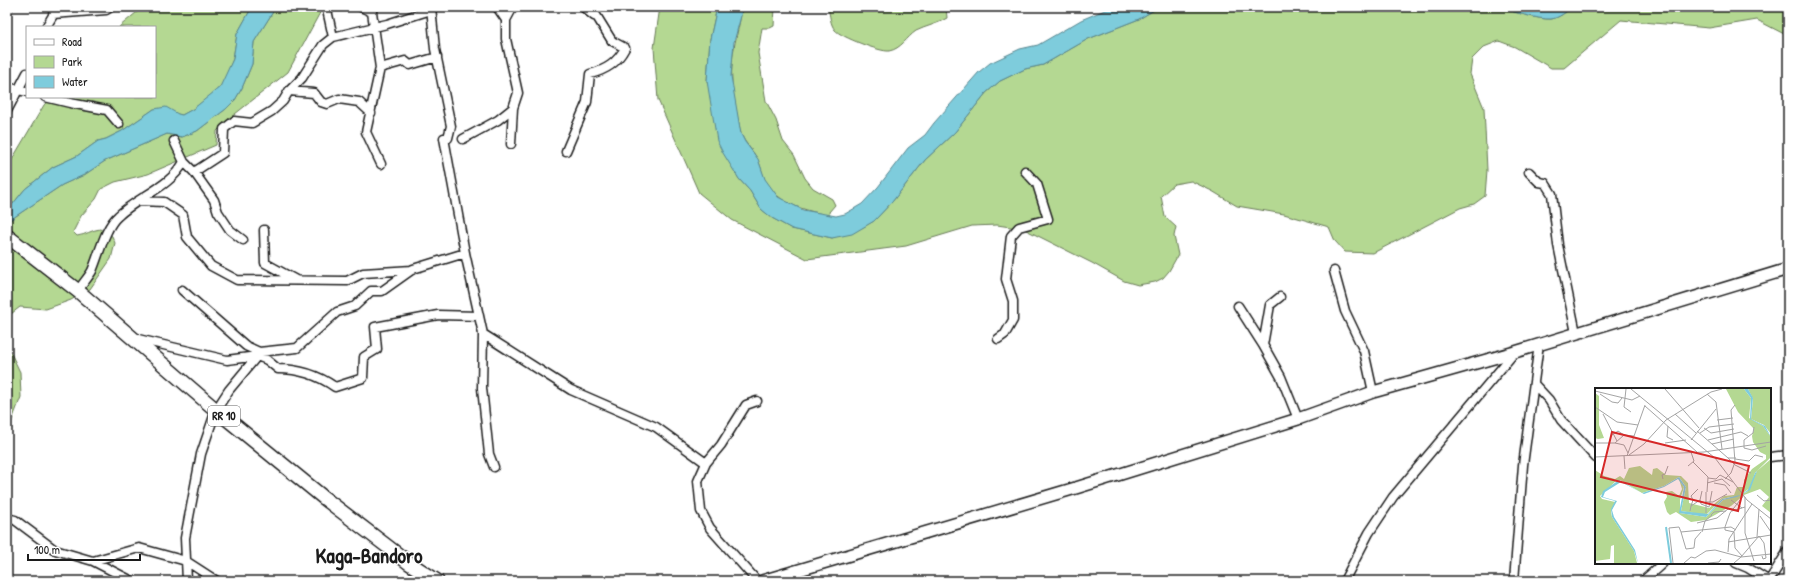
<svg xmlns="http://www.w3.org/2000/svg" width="1795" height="588" viewBox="0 0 1795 588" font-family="'Patrick Hand',sans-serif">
<rect width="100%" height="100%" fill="#fff"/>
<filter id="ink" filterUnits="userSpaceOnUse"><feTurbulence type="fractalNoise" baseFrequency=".025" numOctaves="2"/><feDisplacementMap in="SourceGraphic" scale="8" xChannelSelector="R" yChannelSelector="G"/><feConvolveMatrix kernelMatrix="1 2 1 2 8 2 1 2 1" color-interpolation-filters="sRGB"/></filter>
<g filter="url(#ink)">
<path fill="#b4d892" stroke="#687a57" d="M143 7H252L237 34 233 59 223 83 214 93 193 109 182 115 154 109 122 131 106 139 98 141 77 156 53 167 25 189 12 205 7 208V168L44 105 51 97H155V27H119Z
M276 7H323L288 72 230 118 217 131 216 145 148 174 115 182 101 189 96 199 81 216 73 232 77 236C86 235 91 230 100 229L112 236 115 243 111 259 90 289 71 300 46 309 20 307 7 317V222L62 185 84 175 105 161 167 134 182 137 197 131 226 109 235 100 242 88 252 64 254 42Z
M660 7H717L710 39 707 81 731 163 739 179 750 191 761 209 772 218 792 229 832 238 863 227 874 221 892 202 925 160 955 132 986 93 1000 81 1025 69 1043 65 1088 39 1139 19 1159 7H1499C1510 11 1539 20 1551 19 1559 18 1566 12 1572 7H1788V36L1757 20 1709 28 1621 20 1564 68H1551L1515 47 1499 41 1484 47 1472 59 1470 74 1484 108 1487 170 1485 196 1474 204 1460 208 1373 253 1345 252 1335 241 1329 227 1284 214 1237 206 1212 191 1191 181 1174 184 1161 196 1165 217 1176 227 1174 236 1178 255 1169 271 1163 278 1155 282 1138 285 1124 281 1092 263 1024 229 997 225 972 226 906 246 807 259 732 220 699 193 658 100 654 48Z
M742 7H775L774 26 770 28H762L758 53 766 101 776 120 783 141 794 155 805 178 813 188 832 199 835 205 829 212 830 216C804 209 779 206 765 180 762 173 761 166 758 160 753 150 745 144 741 134 737 113 730 86 732 64 733 45 740 26 742 7Z
M828 7H946L947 18C938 24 926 26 916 31 907 37 901 49 889 51 880 52 841 37 835 30 830 24 830 15 828 7Z
M7 345 20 372 21 397 7 433Z"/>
<path fill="#7eccdc" stroke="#57868f" d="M252 7H276L254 42 252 64 242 88 235 100 226 109 197 131 182 137 167 134 105 161 84 175 62 185 7 222V208L12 205 25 189 53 167 77 156 98 141 106 139 122 131 154 109 166 107 178 114 182 115 193 109 220 87 233 59 237 34Z
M717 7H742L741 16 734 42 731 76 741 134 745 142 758 159 765 179 778 197 803 210 836 216 845 214 862 204 878 187 908 148 925 135 934 123 979 72 990 63 1020 49 1038 45 1081 20 1112 7H1159L1139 19 1088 39 1043 65 1025 69 1000 81 986 93 955 132 925 160 892 202 874 221 852 234 832 238 792 229 772 218 761 209 750 191 739 179 723 153 717 141 707 81 710 39Z
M1499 7H1572C1566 12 1559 18 1551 19 1539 20 1510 11 1499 7Z"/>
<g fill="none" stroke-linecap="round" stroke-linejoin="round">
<g stroke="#1c1c1c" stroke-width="11">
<path id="minor" d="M7 7H8
M331 7 327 10 333 37
M361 7 372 12
M373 7 372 12 380 68 366 132 381 164
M431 7 435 49 451 126 448 138
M497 7 506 20
M583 7 594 16
M53 14 106 10 111 7
M46 27 58 7
M380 68 405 61 410 65 437 57
M7 87 27 92
M289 91 314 93 321 102 327 104 339 99 359 102 371 113
M45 97 70 103 107 110 119 124
M7 111 27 73
M444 138 465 253 483 334 571 390 656 427 706 463
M463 139 498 120 513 108
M174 141 184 162 194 172 214 200 218 212 230 230 243 240
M511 144 513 108 518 93 506 39V20L513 7
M566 151 587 102 590 74C606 70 617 63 625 48L612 41 591 7
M194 172 223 153 224 129 234 121 252 123 272 111 283 101 289 91 302 78 323 45 333 37 387 24 431 10
M1529 172 1539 182 1545 183 1552 194 1558 245 1576 333
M139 201 164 202 183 215 187 237 211 266 237 280 347 281 363 273 412 270
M264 230 265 263 296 280
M1334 271 1345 311 1364 351 1373 392
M182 290 246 346 259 352 297 348 337 312 355 306 371 291H382L413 269 465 253
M78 291C82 284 88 278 92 271 99 255 105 227 118 216 139 196 169 188 184 162
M1280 297 1270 305 1263 345 1281 377 1298 419
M1238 306 1263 345
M483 334 482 388 489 454 494 467
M138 339 227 360 257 356 267 360 278 369C298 369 318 375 335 387L363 378 364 357 377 349 375 327 438 315 479 316
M998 339 1005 334 1013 320V301L1006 279 1011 236 1019 227 1048 219 1037 184 1025 171
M1535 385 1549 400 1561 420 1596 458
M757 401 746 405 721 445 706 463 698 481 701 511 710 528 757 581
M1770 457 1788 455
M7 518 15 520 55 550 93 561 139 548 186 561 217 581
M93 561 132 581
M1736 563 1748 568 1769 581 1788 551
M187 581 185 538 201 454 216 410 229 390 258 355
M1344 581 1369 533 1393 497 1515 352
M1514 581 1523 465 1539 344
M1643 581 1663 563"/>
</g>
<g stroke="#1c1c1c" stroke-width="14">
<path id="tertiary" d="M762 581 1079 487 1298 419 1373 392 1515 352 1788 269"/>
</g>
<g stroke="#1c1c1c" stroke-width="16">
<path id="primary" d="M7 236 78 291 216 410 324 498 409 563 437 581"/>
</g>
<use href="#minor" stroke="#fff" stroke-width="8"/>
<use href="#tertiary" stroke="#fff" stroke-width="11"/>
<use href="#primary" stroke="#fff" stroke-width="13"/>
</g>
</g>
<g text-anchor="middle" stroke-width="3" stroke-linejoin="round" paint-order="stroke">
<rect fill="#fff" stroke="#606060" stroke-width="1" x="208" y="406" width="32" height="20" rx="3"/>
<g font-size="12" font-weight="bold" fill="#1c1c1c">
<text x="224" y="420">RR 10</text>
</g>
<g font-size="21" font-weight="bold" fill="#1c1c1c" stroke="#fff">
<text x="369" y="563">Kaga-Bandoro</text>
</g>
</g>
<g transform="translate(1595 388)">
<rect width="176" height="176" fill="#fff"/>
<path d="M131 1H149L156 10 154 30 168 38 176 49V69L160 85 155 100 145 107 127 111 111 127 86 123 91 99 84 89 69 98 47 105 25 92 21 93 5 108 7 111 20 114 16 124 17 129 39 163 42 175H19V157L16 158 15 171 0 173V82L9 88 20 91 25 88 29 91 34 80 45 78 57 87 58 81 62 80 71 87 86 88 93 95 94 115 114 120 129 108 139 107 142 99H149V92L157 81 171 71V67L165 64 158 54 157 48 159 41 143 24ZM153 1H176V46L169 37 156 31 158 11ZM0 5 4 8V37L9 50 3 51 0 50ZM176 71V125L167 118 174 109 165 101 149 107 136 118 111 132 96 134 81 124 75 127 72 124 69 114 72 109 71 104 77 103 84 108 87 101 84 91 89 99 85 112V125L111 129 128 112 152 104 162 83Z" fill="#b4d892"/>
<path d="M149 1H153L158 10 156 31 170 38 176 49 168 38 155 31 156 10ZM176 69 162 83 155 102 142 109 128 112 111 129 84 125 89 99 83 91 69 99 49 106 26 94 10 104 8 109 22 113 17 122 19 129 40 162 43 175 39 163 17 129 16 121 20 113 6 109 8 103 24 92 47 105 69 98 84 89 91 99 86 123 113 126 127 111 145 107 153 102 160 85Z" fill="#7eccdc"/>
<path fill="none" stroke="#7eccdc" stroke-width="2" d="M71 139 76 175"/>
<path fill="none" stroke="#a4a4a4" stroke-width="1" d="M31 1 29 19 36 24M36 1 120 70 152 112 176 131M70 1 104 40M0 3 37 12 45 8M5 6 17 14 23 15 27 10M112 6 121 14 127 61M50 18 102 64M0 19 22 34 43 37M8 26 22 53M80 26 101 45M122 32 138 30M73 38 72 49 78 52M159 39 158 45 149 52V60L157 62 171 58M109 40 116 45 139 41M102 43 133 70H141M105 45 114 39 139 36M17 47 23 43 29 47M96 52 121 21M113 52 146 44 153 48M0 55H20L29 47 39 48M20 55 29 57 33 65M70 55 91 52M117 56 139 51M34 67 49 56 71 32 116 4 127 1M29 68 30 81M32 68 50 17M0 69 109 64 176 54M133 70 140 77 156 85M140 71 154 73 160 67 168 69M98 74 113 89 112 104M93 78 99 73 96 64M113 90 121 91 125 87 138 94M68 91 67 87 70 86 73 78M130 91 136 85 140 74 136 22 140 17M112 95 127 91 135 98M119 95 130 97 136 105M162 107 169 113 176 112M150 109V145L159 173M105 112 106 116 114 119 117 103M136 112 147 120M110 114H118L132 106M96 118 98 112 96 108 103 101M95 123 96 118 105 112 107 103M137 123 150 119M111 125V104M116 127 119 124 131 123M165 128 176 144M102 135 122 130 133 121H139M86 144 91 161 99 160 100 151 106 144M107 144 110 133 117 127M162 149 164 121M133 154 176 147M133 164 134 151 157 116M147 168 140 160 139 144 130 142V139L135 125 149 107M78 175 74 140 84 139 86 144 136 139 141 142M89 175 96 169 100 170 111 163 120 162 146 169 164 148 169 155 171 170 168 171 167 168M113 175 124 174 126 171M139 175 146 169 176 166"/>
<path fill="#d62828" fill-opacity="0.15" stroke="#d62828" stroke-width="2" d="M17 44 154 78 143 123 6 89Z"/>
<rect width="176" height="176" fill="none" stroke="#1c1c1c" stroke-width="2"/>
</g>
<rect width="1795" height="588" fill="none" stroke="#fff" stroke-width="24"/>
<rect x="12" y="12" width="1771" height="564" fill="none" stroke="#1c1c1c" stroke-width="1.5" filter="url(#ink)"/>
<rect x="26" y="26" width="130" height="72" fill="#ffffff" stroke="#a4a4a4"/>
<rect x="34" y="39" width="20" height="6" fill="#ffffff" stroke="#a4a4a4"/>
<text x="62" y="46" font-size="12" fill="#1c1c1c">Road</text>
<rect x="34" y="56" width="20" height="12" fill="#b4d892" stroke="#a4a4a4"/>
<text x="62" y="66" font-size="12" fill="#1c1c1c">Park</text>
<rect x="34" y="76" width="20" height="12" fill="#7eccdc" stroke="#a4a4a4"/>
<text x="62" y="86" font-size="12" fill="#1c1c1c">Water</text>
<path d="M28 554v6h112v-6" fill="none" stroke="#1c1c1c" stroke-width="2"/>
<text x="34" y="554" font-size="12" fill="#1c1c1c" stroke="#ffffff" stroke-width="3" paint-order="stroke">100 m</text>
</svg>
